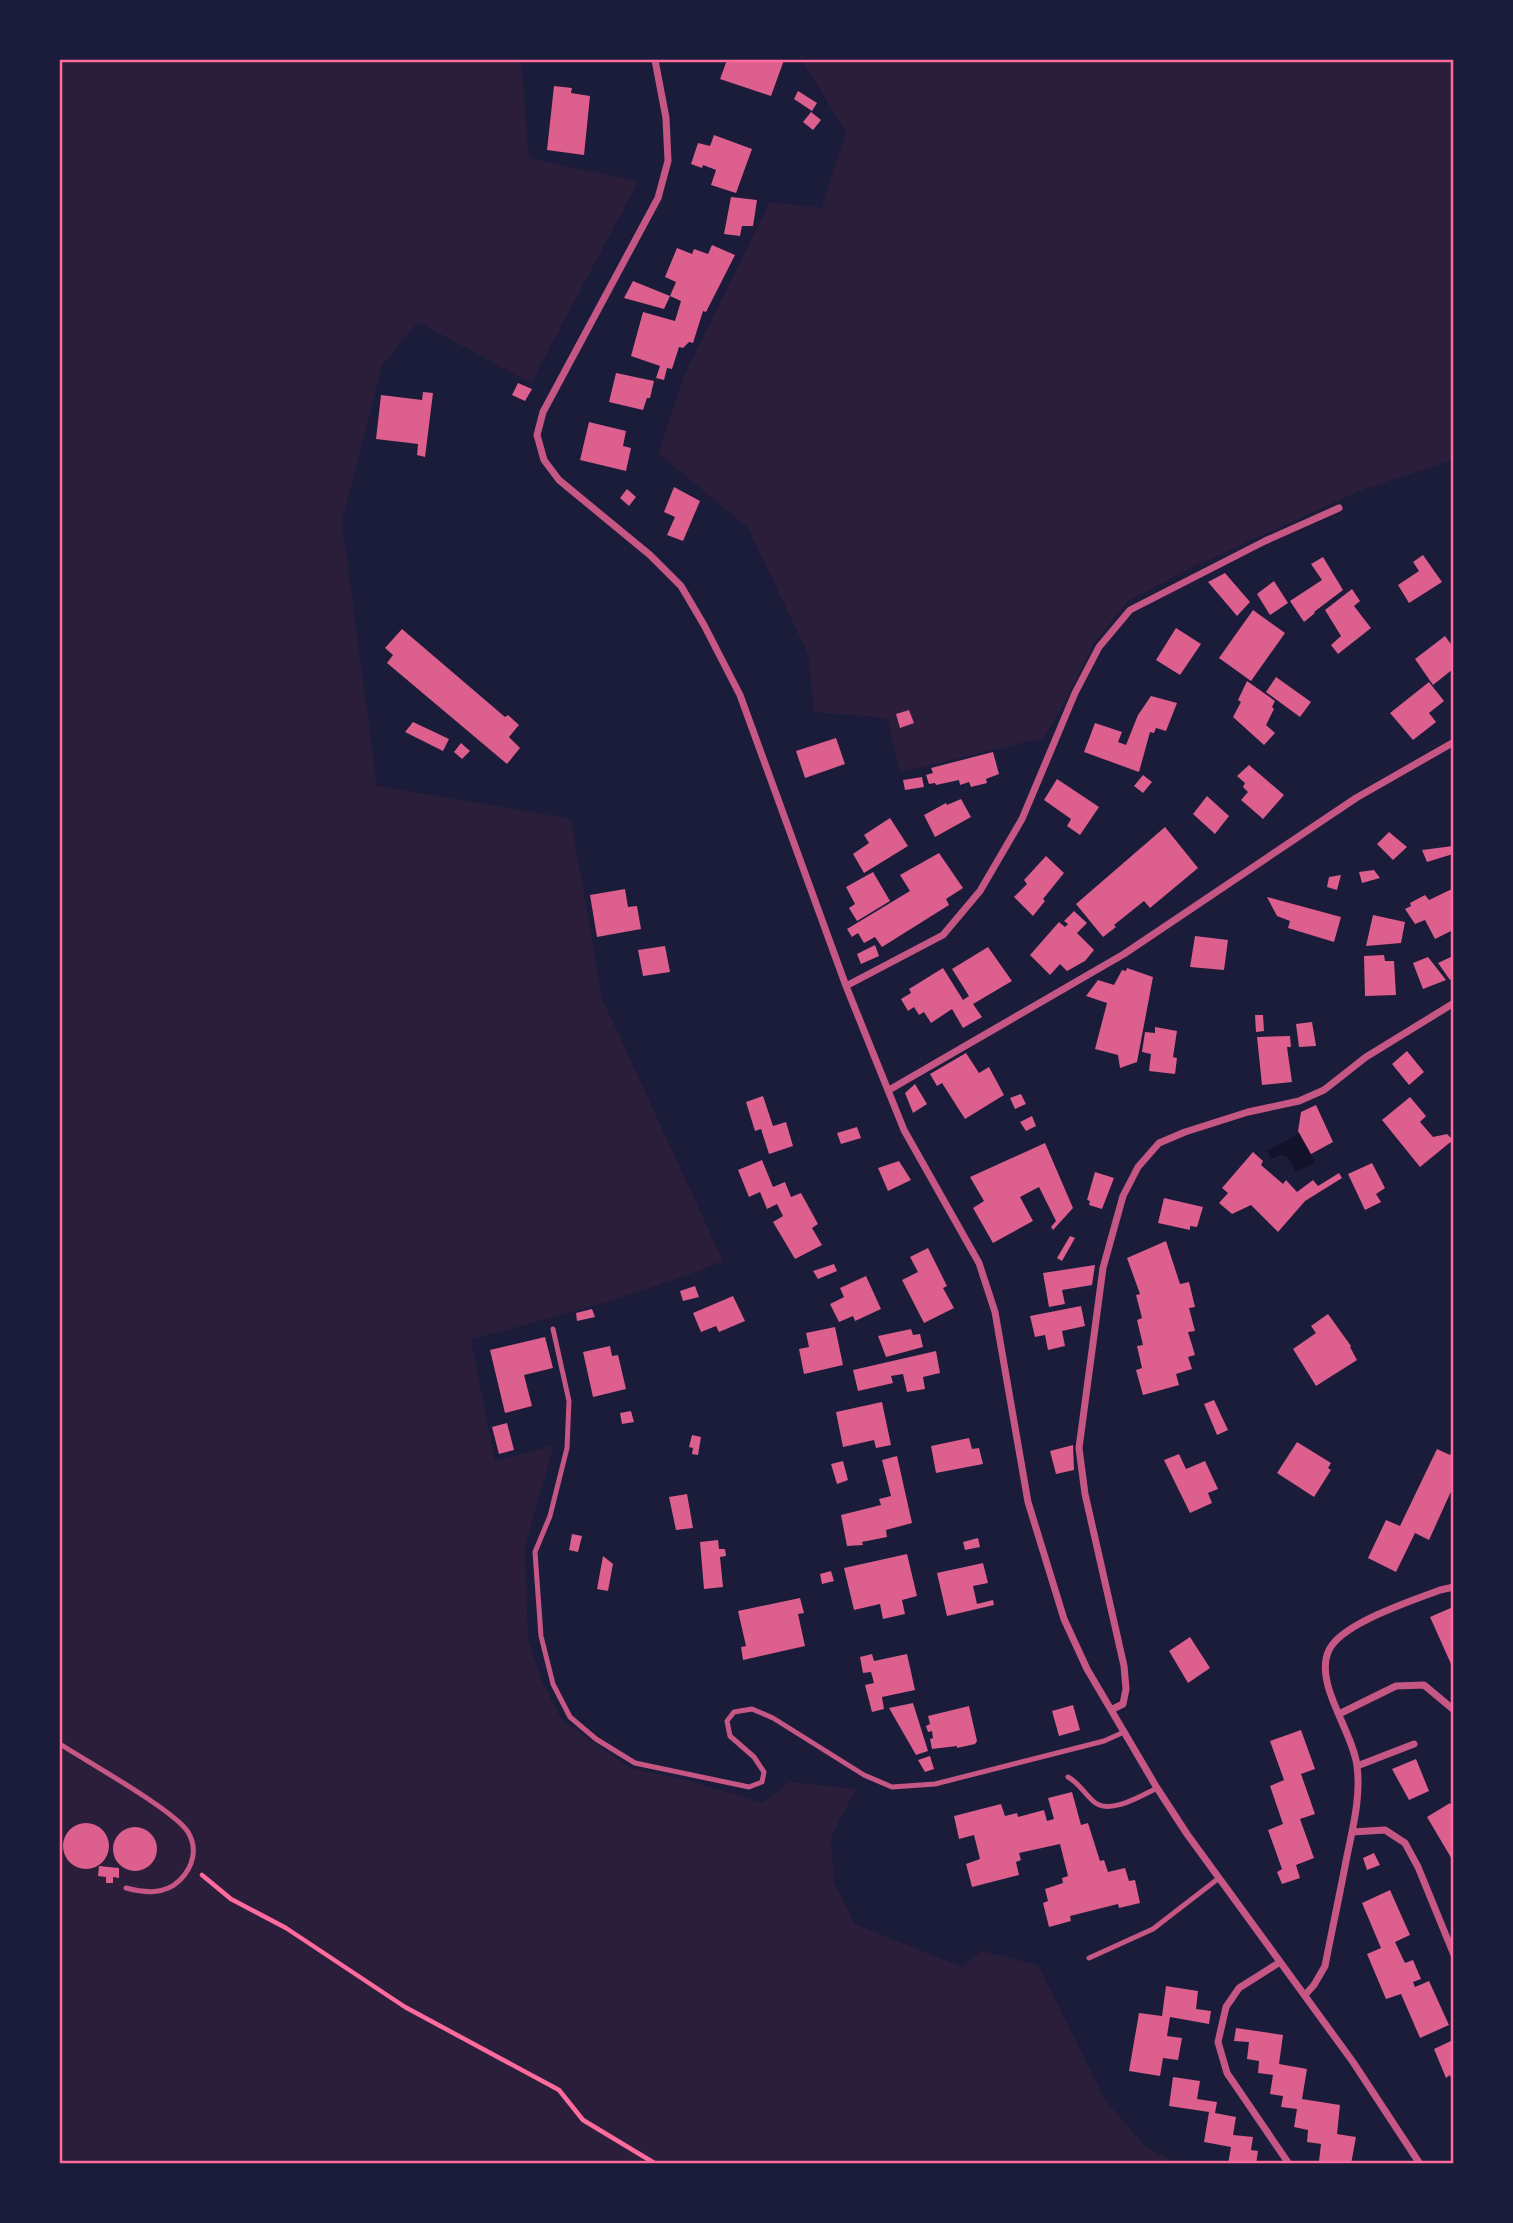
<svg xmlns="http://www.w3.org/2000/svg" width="1513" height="2223" viewBox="0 0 1513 2223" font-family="Manrope,sans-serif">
<rect width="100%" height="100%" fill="#1b1b3a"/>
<path fill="#2a1e3b" d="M60 60H521L529 158 638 182 531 383 418 322 382 366 342 522 377 786 571 819 602 998 723 1261C641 1294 557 1317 471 1339L495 1461 554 1445 525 1546 528 1641 542 1681 562 1720 630 1768 690 1781 763 1803 789 1782 856 1789 831 1837 834 1882 855 1924 962 1967 981 1951 1038 1965 1105 2100 1146 2147 1176 2163H60Z
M801 60H1453V460L1364 489 1197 565 1129 600 1094 643 1060 711 1043 738 900 772 887 718 814 712 808 654 748 528 658 453 683 378 770 202 822 208 846 131Z"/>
<path fill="#12122b" d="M1300 1133 1315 1163 1296 1172 1288 1157 1281 1155 1271 1159 1267 1151Z"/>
<path fill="#dd5f8e" d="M727 60H784L771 96 720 79Z
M554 86 572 88 571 93 590 96 584 155 547 150Z
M798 91 817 103 812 111 794 99Z
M811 112 821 120 813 130 803 122Z
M714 135 752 149 736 193 711 185 716 170 703 165 702 168 691 164 698 143 710 146Z
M731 197 757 200 753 226H742L740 236 724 234Z
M712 245 735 255 706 312 703 311 693 343 689 342 683 348 679 347 672 369 667 368 664 380 656 378 660 366 631 356 643 312 675 321 681 301 670 296 676 282 665 277 677 248 692 254 694 249 708 254Z
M633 281 670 296 664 309 624 298Z
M616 373 654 381 650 398H647L643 410 609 402Z
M518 383 532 389 525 401 512 395Z
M423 392 433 393 425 457 417 455 418 444 376 439 381 395 422 400Z
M589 422 626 431 623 446 631 448 626 471 580 460Z
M674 487 700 501 683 541 667 535 675 517 664 512Z
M627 489 636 497 629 506 620 498Z
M1423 555 1442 582 1409 603 1398 585 1419 571 1413 562Z
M1323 557 1343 590 1314 612 1315 613 1304 622 1290 601 1322 580 1311 564Z
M1225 573 1250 602 1237 616 1208 582Z
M1274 581 1288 603 1270 615 1257 594Z
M1352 589 1360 601 1354 606 1371 628 1338 654 1331 645 1341 636 1325 610Z
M1253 610 1285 633 1251 681 1219 658Z
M1176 628 1201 644 1180 675 1156 660Z
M402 629 505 717 508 715 519 725 509 737 520 748 507 764 387 663 393 655 385 648Z
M1445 636 1453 647V669L1433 685 1415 659Z
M1276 677 1311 702 1300 717 1266 692Z
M1247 681 1275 701 1272 707 1274 709 1266 725 1275 733 1264 745 1233 717 1241 702 1238 700Z
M1429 682 1444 701 1429 713 1436 722 1413 740 1390 713Z
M1151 696 1177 703 1166 731 1156 728 1154 733 1150 732 1139 772 1084 752 1095 723 1122 732 1118 742 1126 745 1138 715Z
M909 710 914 723 900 728 896 714Z
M413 722 449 739 443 751 405 732Z
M836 738 845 764 805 778 796 751Z
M461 743 470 751 462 759 454 752Z
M993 752 999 774 986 779 987 783 971 787 969 782 960 785 959 780 936 785 935 783 929 784 926 775 933 773 931 768Z
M1249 765 1284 795 1263 819 1241 800 1248 792 1243 787 1245 783 1237 776Z
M1143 775 1152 782 1143 793 1134 786Z
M922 777 924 787 905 790 903 780Z
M1057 779 1099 807 1080 835 1067 826 1071 819 1044 800Z
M1207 796 1229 816 1215 834 1193 814Z
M961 799 971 817 935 837 924 815 946 803 947 805Z
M890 818 908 846 864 873 853 854 869 843 864 835Z
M1165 827 1198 868 1150 908 1144 901 1114 925 1116 927 1103 937 1076 904Z
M1389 832 1407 847 1393 860 1377 844Z
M1453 846V854L1427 862 1422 850Z
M939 853 963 888 946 899 949 905 882 947 875 937 864 943 858 933 852 937 847 929 910 891 900 875Z
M1046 856 1064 873 1043 899 1045 901 1033 916 1014 897 1027 884 1024 880Z
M1374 870 1380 878 1362 883 1359 872Z
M873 872 890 901 857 921 849 908 855 904 846 887Z
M1341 875 1337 890 1327 887 1329 877Z
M625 889 628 907 637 906 641 929 597 937 590 895Z
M1452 889 1453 903 1451 905 1453 910V930L1435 939 1425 920 1415 924 1405 909 1411 906 1410 903 1425 895 1429 900Z
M1267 897 1341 917 1334 942 1288 928 1290 921 1277 916Z
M1074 911 1087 923 1077 933 1094 950 1085 961 1067 971 1060 964 1050 975 1030 955 1059 922 1065 927 1068 924 1064 921Z
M1373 915 1405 922 1401 943 1366 946Z
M1195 936 1228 940 1224 970 1190 967Z
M875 945 879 956 861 964 857 954Z
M665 946 670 972 643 976 638 950Z
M988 947 1012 981 973 1004 982 1017 963 1028 952 1009 931 1023 924 1012 919 1015 914 1007 908 1011 901 999 911 993 909 989 943 968 963 1000 969 996 952 969Z
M1384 955 1385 961H1394L1396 995 1365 996 1364 956Z
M1453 956V978L1450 980 1438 963Z
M1428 957 1446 980 1423 989 1413 963Z
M1127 968 1153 977 1137 1062 1120 1068 1118 1055 1095 1049 1107 1003 1086 996 1098 980 1114 985 1122 970 1126 971Z
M1255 1015H1263L1264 1031 1256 1032Z
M1312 1022 1316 1046 1299 1047 1296 1024Z
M1155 1027 1177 1031 1173 1057 1177 1058 1175 1074 1149 1071 1151 1054 1142 1052 1145 1032 1155 1033Z
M1290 1036 1291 1047H1287L1292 1082 1262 1085 1257 1037Z
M1407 1051 1424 1072 1409 1085 1392 1064Z
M966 1053 979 1073 989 1067 1004 1095 965 1119 942 1083 937 1086 930 1074Z
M915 1084 927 1104 913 1113 905 1093Z
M1021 1094 1026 1104 1015 1109 1010 1098Z
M763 1096 773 1126 786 1122 793 1146 769 1154 761 1129 755 1131 746 1102Z
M1410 1097 1426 1116 1420 1122 1433 1137 1447 1134 1453 1140 1420 1167 1382 1120Z
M1316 1105 1333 1142 1311 1154 1298 1131 1301 1112Z
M1032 1116 1036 1126 1026 1131 1020 1122Z
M857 1127 861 1138 841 1144 837 1133Z
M1045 1143 1073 1208 1053 1230 1051 1227 1056 1221 1039 1187 1020 1197 1033 1221 993 1243 973 1208 984 1201 970 1177Z
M1253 1152 1263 1161 1261 1165 1283 1184 1286 1180 1297 1192 1313 1180 1318 1186 1339 1173 1342 1178 1305 1201 1278 1232 1251 1205 1232 1214 1219 1203 1228 1193 1222 1188Z
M762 1160 773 1187 785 1182 791 1197 801 1193 818 1224 812 1228 822 1245 795 1259 773 1222 783 1216 777 1204 767 1209 760 1192 749 1197 738 1170Z
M899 1161 911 1180 888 1191 878 1168Z
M1372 1163 1385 1188 1376 1194 1381 1202 1365 1210 1348 1174Z
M1095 1172 1114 1178 1102 1209 1089 1205 1090 1201 1087 1200Z
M1164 1198 1203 1207 1197 1227 1190 1226V1230L1158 1223Z
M1070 1236 1075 1238 1062 1261 1057 1258Z
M1166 1241 1180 1284 1189 1282 1195 1307 1189 1308 1195 1331 1188 1332 1195 1355 1188 1357 1192 1369 1176 1374 1179 1385 1143 1395 1136 1370 1142 1368 1137 1346 1143 1345 1137 1320 1142 1318 1136 1295 1140 1294 1127 1258Z
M928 1248 947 1286 943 1288 954 1308 924 1323 902 1280 918 1272 910 1257Z
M834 1264 837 1271 818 1279 813 1271Z
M1095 1265 1092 1285 1062 1290 1065 1304 1049 1307 1043 1273Z
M866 1276 881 1309 855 1321 853 1316 839 1322 830 1304 844 1297 840 1288Z
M695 1286 699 1297 683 1301 680 1291Z
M733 1296 745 1321 719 1332 716 1326 701 1332 693 1313Z
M1081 1306 1085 1326 1062 1331 1065 1346 1048 1350 1045 1335 1035 1337 1030 1316Z
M592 1309 595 1317 577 1321 576 1313Z
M1328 1314 1351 1346 1350 1347 1357 1360 1316 1386 1293 1349 1316 1333 1311 1326Z
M835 1327 843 1365 804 1374 799 1349 809 1347 806 1333Z
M911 1329 913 1335 920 1334 923 1347 886 1357 878 1336Z
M545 1337 553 1368 524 1375 532 1406 505 1413 490 1350Z
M610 1346 612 1356 618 1355 626 1389 593 1397 583 1352Z
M936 1351 940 1373 923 1377 925 1389 907 1392 903 1374 891 1376 893 1383 858 1391 853 1370Z
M1214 1400 1228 1430 1217 1435 1204 1404Z
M882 1402 891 1445 876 1448 874 1440 843 1447 836 1412Z
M631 1411 634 1422 622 1424 620 1413Z
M507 1423 514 1450 499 1454 492 1427Z
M692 1435 701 1437 698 1455 692 1454 693 1448 689 1447Z
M969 1438 972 1449 979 1448 983 1464 936 1473 931 1446Z
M1297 1442 1331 1463 1328 1468 1331 1470 1314 1497 1277 1473Z
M1073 1445 1074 1470 1056 1474 1050 1451Z
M1453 1448V1487L1429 1540 1415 1533 1396 1572 1368 1558 1386 1520 1400 1526 1437 1449 1450 1455Z
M1179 1454 1186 1469 1205 1461 1218 1489 1208 1493 1212 1503 1190 1513 1164 1460Z
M897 1456 912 1523 886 1530 887 1537 862 1542 863 1545 847 1546 841 1515 881 1505 879 1499 891 1496 882 1460Z
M843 1461 848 1480 837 1484 831 1464Z
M687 1494 693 1528 676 1530 669 1497Z
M572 1534 582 1536 578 1552 569 1550Z
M978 1538 980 1547 965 1550 963 1542Z
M718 1540 719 1549H725L726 1556 720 1557 723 1587 704 1589 700 1542Z
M907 1554 917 1596 902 1600 905 1614 883 1619 880 1604 854 1610 844 1568Z
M603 1556 613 1564 608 1591 597 1589Z
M983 1563 988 1583 973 1586 977 1604 993 1600 994 1605 947 1616 937 1573Z
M831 1571 834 1581 822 1584 820 1574Z
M800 1598 804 1613 798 1614 805 1646 743 1660 741 1647 746 1646 738 1611Z
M1453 1607V1663L1451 1664 1430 1617Z
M1190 1637 1210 1668 1188 1683 1169 1651Z
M872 1654 874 1661 907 1654 915 1690 882 1697 884 1709 872 1712 865 1685 874 1683 871 1672 863 1673 860 1657Z
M913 1703 928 1751 916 1755 889 1708Z
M1073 1705 1080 1730 1059 1736 1052 1711Z
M969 1706 977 1741 975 1744 957 1748V1746L932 1749 930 1739 933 1738 932 1731 928 1732 926 1726 930 1724 928 1716Z
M1301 1730 1315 1769 1301 1774 1315 1814 1300 1819 1314 1858 1296 1865 1300 1878 1282 1884 1277 1872 1282 1869 1268 1830 1283 1824 1270 1786 1284 1780 1270 1741Z
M930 1756 934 1769 925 1772 918 1760Z
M1416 1759 1429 1791 1409 1800 1392 1769Z
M1072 1792 1081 1825 1088 1823 1100 1861 1104 1860 1108 1872 1125 1868 1129 1881 1135 1880 1140 1903 1119 1908 1118 1904 1070 1916 1071 1921 1049 1927 1043 1903 1048 1901 1045 1889 1063 1883 1062 1878 1068 1876 1060 1844 1019 1853 1021 1860 1016 1862 1019 1875 972 1887 966 1864 980 1859 974 1835 959 1839 954 1816 1001 1804 1005 1816 1017 1813 1018 1817 1044 1810 1047 1821 1054 1819 1048 1798Z
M1450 1803 1453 1809V1861L1427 1817Z
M63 1846a23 23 0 1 1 46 0a23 23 0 1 1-46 0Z
M113 1849a22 22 0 1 1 44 0a22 22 0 1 1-44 0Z
M1374 1853 1380 1865 1367 1870 1363 1858Z
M99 1866 119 1868V1878L113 1877V1883H106V1877L98 1876Z
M1390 1890 1410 1935 1395 1942 1405 1963 1413 1960 1421 1979 1413 1982 1415 1987 1429 1981 1449 2025 1420 2038 1401 1994 1386 1999 1367 1954 1381 1948 1362 1903Z
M1166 1986 1198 1991 1196 2009 1211 2011 1209 2024 1170 2017 1167 2036 1182 2038 1178 2060 1163 2058 1160 2076 1129 2071 1139 2013 1162 2016Z
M1236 2028 1283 2035 1279 2064 1307 2069 1302 2099 1340 2105 1337 2134 1356 2137 1351 2164 1319 2161 1321 2144 1307 2142 1308 2130 1294 2127 1297 2109 1281 2107 1283 2096 1270 2094 1273 2075 1258 2073 1259 2061 1247 2059 1249 2042 1234 2041Z
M1453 2040V2084L1450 2075 1446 2078 1434 2049Z
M1173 2077 1200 2081 1197 2099 1217 2102 1215 2113 1236 2117 1233 2135 1253 2137 1251 2150 1258 2151 1256 2164H1228L1231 2147 1204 2142 1209 2112 1169 2106Z"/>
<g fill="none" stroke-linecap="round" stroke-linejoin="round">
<path stroke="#ff6b9d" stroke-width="4.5" d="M202 1875 231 1899 286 1928 405 2007 559 2090 583 2120 656 2164"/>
<path stroke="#c65784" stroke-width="5" d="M553 1329 569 1401 567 1448 550 1516 535 1552 541 1636 553 1684 570 1717 596 1739 635 1763 749 1787 762 1782 764 1772 754 1757 730 1736 727 1721 734 1712 752 1709 773 1718 864 1775 892 1787 935 1784 1104 1741 1124 1732
M60 1744C86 1761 174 1810 188 1832 198 1849 193 1867 180 1880 165 1895 145 1893 126 1888
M1068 1777C1079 1783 1084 1793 1093 1801 1108 1816 1141 1796 1157 1788
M1089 1958 1153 1929 1219 1878"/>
<path stroke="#c65784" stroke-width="7" d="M655 60 666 118 668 161 658 198 543 412 537 435 544 460 559 480 650 555 681 586 704 625 740 695 846 986 904 1130 979 1263 995 1312 1028 1502 1064 1619 1087 1669 1157 1788 1187 1834 1353 2062 1420 2164
M846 986 943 935 980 891 1022 819 1075 693 1099 647 1130 610 1265 541 1339 508
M889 1090 1124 954 1356 798 1454 742
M1111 1710 1123 1704 1126 1689 1124 1666 1085 1494 1079 1448 1103 1268 1123 1196 1138 1167 1159 1143 1185 1132 1248 1112 1299 1101 1324 1090 1366 1057 1454 1003
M1339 1714 1396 1686 1424 1685 1454 1710
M1357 1766 1414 1744
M1352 1832 1385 1830 1405 1843 1418 1867 1454 1955
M1280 1962 1239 1988 1226 2007 1218 2042 1227 2073 1289 2164
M1305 1995 1314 1985 1325 1966C1332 1930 1340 1893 1347 1856 1353 1827 1361 1796 1357 1766 1353 1731 1313 1683 1329 1650 1342 1623 1412 1601 1440 1590L1454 1587"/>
</g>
<rect width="1513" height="2223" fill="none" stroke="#1b1b3a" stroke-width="122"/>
<rect x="61" y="61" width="1391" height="2101" fill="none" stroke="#ff6b9d" stroke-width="2.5"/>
</svg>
